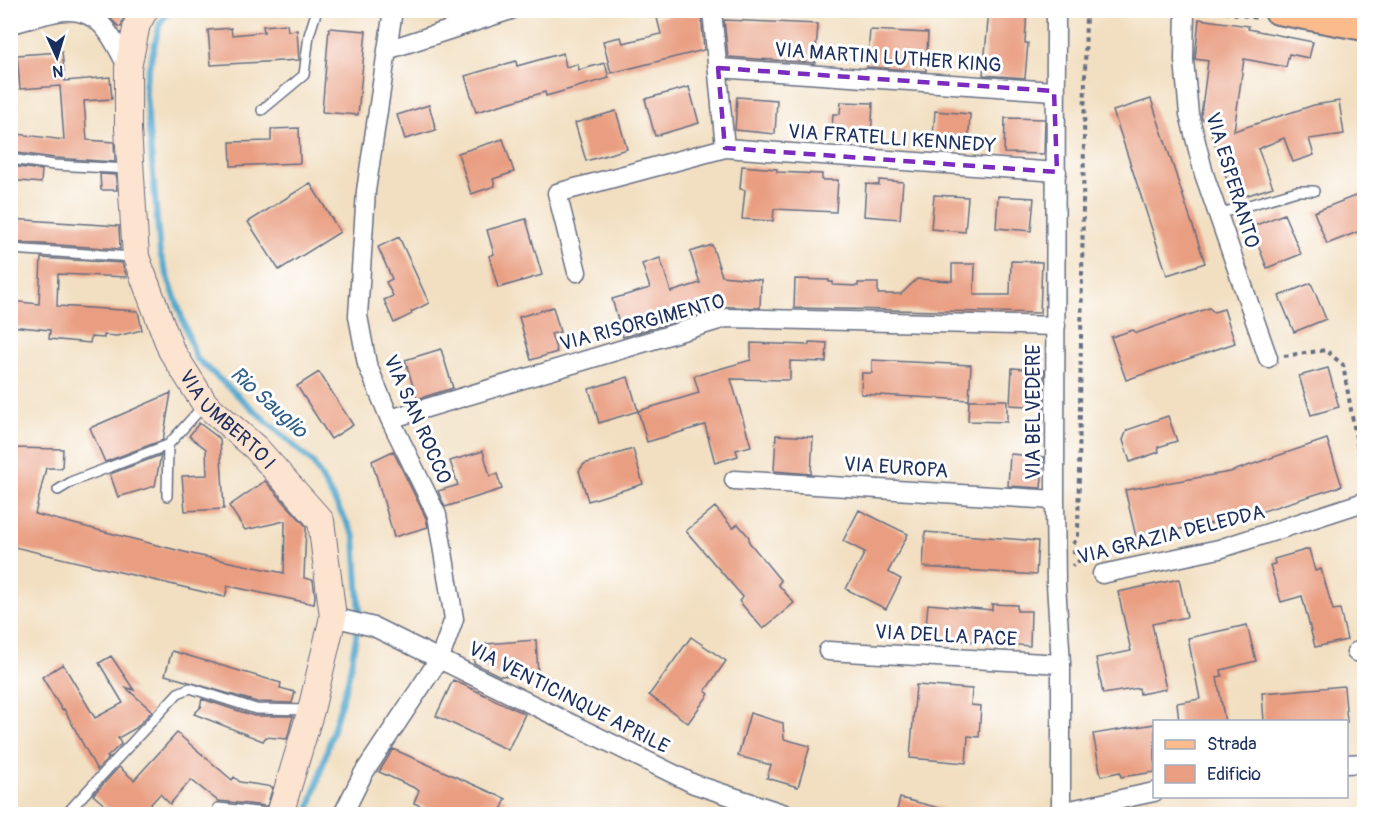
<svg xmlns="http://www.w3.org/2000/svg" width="1375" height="825" viewBox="0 0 1375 825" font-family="Pangolin,sans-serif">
<rect width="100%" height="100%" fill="#fff"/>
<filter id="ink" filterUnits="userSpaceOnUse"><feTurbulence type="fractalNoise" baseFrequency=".0167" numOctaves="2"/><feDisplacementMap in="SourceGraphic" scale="12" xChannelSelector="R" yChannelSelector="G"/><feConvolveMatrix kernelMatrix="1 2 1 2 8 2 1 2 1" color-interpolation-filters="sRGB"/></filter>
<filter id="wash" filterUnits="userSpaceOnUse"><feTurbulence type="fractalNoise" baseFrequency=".008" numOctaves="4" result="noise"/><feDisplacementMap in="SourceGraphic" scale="24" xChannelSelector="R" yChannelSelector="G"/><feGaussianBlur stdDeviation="1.35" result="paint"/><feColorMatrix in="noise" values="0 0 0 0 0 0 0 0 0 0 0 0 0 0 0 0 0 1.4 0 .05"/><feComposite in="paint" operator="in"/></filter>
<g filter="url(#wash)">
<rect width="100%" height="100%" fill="#f2dfc1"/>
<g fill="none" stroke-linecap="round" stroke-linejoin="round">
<path stroke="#4ea5cb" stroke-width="6" d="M170 10 160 23 145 84 160 254 196 358 313 463 355 537 360 615 348 680 308 814"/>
</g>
<g id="blocks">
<path fill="#e99e81" d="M112 10H121L124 16 121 27 118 26 108 16Z
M989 10H1027L1025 43H1028L1025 78 983 75Z
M689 11 690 15 701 13 704 50 611 73 603 41 621 37 623 43 661 34 657 18Z
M1199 19 1249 26 1248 29 1313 42 1309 58 1289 54 1286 67 1244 59 1234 131 1314 105 1339 101 1344 134 1309 139 1314 155 1293 162 1284 138 1258 149 1273 187 1245 196 1239 179 1228 183 1207 120 1202 119 1201 115 1208 61 1195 59Z
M724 20 818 24 815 63 728 57Z
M287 24 288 31 297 30 299 60 211 65 208 30 231 28 232 35 264 32 263 26Z
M329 28 366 31 358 115 322 112Z
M870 30 928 33 926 71 867 67Z
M62 52 65 81 110 77 112 99 84 101 87 140 114 142 115 162 55 158 10 152V133L64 140 60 86 20 89 17 55Z
M563 53 566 67 578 64 579 70 605 63 609 78 546 96 545 92 476 112 465 76 516 61 517 66Z
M689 87 699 123 655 136 645 99Z
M737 97 777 100 775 134 735 130Z
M1151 99 1205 263 1167 275 1113 111Z
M841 102 873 103 871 140 842 138V130H832L833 114H840Z
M429 105 436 130 405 139 397 115Z
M616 111 627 149 586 161 575 123Z
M935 111 970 114 968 151 932 148Z
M1005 118 1045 119 1044 154 1004 153Z
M299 128 300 163 231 166 230 142 271 141V129Z
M503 139 514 172 493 179 495 186 471 194 458 153Z
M10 166 42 170 41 183 10 180Z
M742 166 777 169V172L822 174V180H838L836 212 774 209 773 221 742 219 745 190 740 189Z
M100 174 116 175 117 190H101Z
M879 180 903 182 900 219 864 216 866 184 879 185Z
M310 183 340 232 279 270 248 222Z
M1365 192V229L1327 244 1314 212Z
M934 195 968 197 965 232 931 229Z
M998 196 1034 198 1031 231 996 228Z
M1284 214 1301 254 1267 268 1251 227Z
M10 219 119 226 120 249 10 242Z
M526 219 542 275 498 288 489 256 494 254 487 230Z
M399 237 429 303 411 312 412 314 394 323 384 300 393 296 386 282 392 279 378 247Z
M712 245 722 276 761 280 760 308 709 306 711 311 623 337 612 299 650 288 642 264 660 258 671 292 700 283 690 252Z
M41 258 122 263 127 277 58 274 57 306 138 311 142 330 117 336 104 335V338L91 337 90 343 49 339 50 330 10 326V301L39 304Z
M1011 261 1042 262 1040 313 794 308 795 279 829 280V282H833V285L858 286V283H878V294H901L917 279 952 281V264H975L974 295H1010Z
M1311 283 1326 319 1294 332 1279 296Z
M553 307 560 332 551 334 557 352 531 360 519 317Z
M1209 308 1214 312 1224 309 1235 343 1126 380 1111 337 1133 330 1137 333Z
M809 342 827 343 826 362 790 361V380L731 379 751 446 736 450 738 456 715 463 705 425 647 442 638 411 699 393 694 376 751 360V343L809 345Z
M441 349 453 388 417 399 405 360Z
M872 360 971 365 969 400 861 394 862 373H872Z
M1012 368 1044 370V407L1010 405Z
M1328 368 1339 407 1311 415 1299 376Z
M319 372 353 425 331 439 297 386Z
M628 377 638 411 599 423 589 389Z
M171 393 163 440 105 462 90 428Z
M969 400H1007V422L968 421Z
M1168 416 1177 441 1158 447 1159 452 1130 462 1123 440 1127 430Z
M199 423 220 439 224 509 185 511 182 476 207 475 206 449 189 436Z
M776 435 813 437 811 474 774 471Z
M1327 439 1342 486 1241 518 1136 537 1125 490 1230 472Z
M10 448 63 449 62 468H46L35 514 196 555 284 573 285 521 245 530 229 506 265 481 306 526 304 578 313 580 315 596 314 604 228 586 225 597 10 546Z
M633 449 643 484 588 501 579 471 584 464Z
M393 451 426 518 428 527 394 537 372 461Z
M483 451 490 476 497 474 502 489 445 507 438 491 458 485 450 461Z
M1010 454 1044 457 1041 488 1008 486Z
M161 455 155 486 118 497 110 474Z
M715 507 733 528 738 524 749 537V542L781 581 778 584 794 603 763 629 739 601 743 597 686 531Z
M859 510 908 534 888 572 901 579 886 609 846 589 865 552 843 541Z
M925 532 1038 541 1036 575 923 567Z
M1309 549 1315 571 1321 569 1333 610 1340 609 1347 640 1315 647 1302 596 1281 602 1270 565 1275 564 1274 559Z
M1179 579 1187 617 1152 624 1166 689 1140 694 1139 688 1103 694 1096 658 1131 651 1118 592Z
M928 604 992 610V604L1017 605V611H1031L1030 646 925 637Z
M1247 625 1256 661 1221 670 1222 676 1217 677 1225 722H1179L1177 703 1200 699 1188 638Z
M691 637 726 661 705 691 709 694 688 723 649 695Z
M536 640 538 674 500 676 474 663 473 645Z
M172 651 281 683 280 688 295 692 292 703 257 702 165 675Z
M111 656 134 690 125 687 152 711 136 728 118 738 121 744 107 757 109 758 97 770 64 709 62 710 42 677 63 664 95 718 123 703 99 663Z
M453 680 525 714 508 750 436 716Z
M916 685 972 689 971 705 981 706 979 737 968 736 966 763 910 758Z
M1344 686 1347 722H1264L1262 693Z
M202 699 254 716H293L287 739 266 737 263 741 194 714 202 706 200 707Z
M750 713 783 723 784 739 810 746 798 787 767 778 771 765 738 756Z
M1155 724V772L1121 777 1120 772 1101 776 1093 734Z
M177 733 232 780 234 777 240 782 273 787 267 806 218 801 191 780 170 804 160 794 142 814H115L93 795 119 767 134 780Z
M393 749 506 799 499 814H440L414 803 419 790 379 772Z
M900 798 944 809 943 814H896Z"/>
</g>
</g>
<g filter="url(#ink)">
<use href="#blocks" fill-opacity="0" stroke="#666d81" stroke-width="1.5"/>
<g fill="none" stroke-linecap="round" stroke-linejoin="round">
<g stroke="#666d81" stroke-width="12">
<path id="lane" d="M262 110 304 75 309 35 317 10
M10 159 54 165 128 169
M1218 214 1297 191H1314
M10 249 134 257
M58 490 73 481 168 445
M167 496 168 445 205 404
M218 808 278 814
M66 814 178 693 190 688 256 709 309 710"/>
</g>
<g stroke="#666d81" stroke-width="21">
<path id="street" d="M1056 10 1055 500 1056 584 1061 664V814
M1185 10 1184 60 1189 114 1204 174 1268 358
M10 24C27 21 51 11 66 11 102 9 114 41 128 68
M387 50 511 10
M718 68 1054 91
M725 148 1057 172
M577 272 557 193 725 148 712 10
M390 419 726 318 1056 326
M734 480 1055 500
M1102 574 1219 549 1364 502
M333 617 374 627 694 784 785 814
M828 651 1061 664
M1356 652 1364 649
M1346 764 1364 763
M1061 812 1154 792
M343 814 363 774 440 658 454 619 437 515 390 419 367 364 358 316 366 191 393 10"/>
</g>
<g stroke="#666d81" stroke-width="28">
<g id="secondary">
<path id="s1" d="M145 10 137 24 128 68V129L136 257 171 350 205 404 256 448 321 521 333 617 311 710 280 814"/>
</g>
</g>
<g stroke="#666d81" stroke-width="32">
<path id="primary" d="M1278 10 1364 26"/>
</g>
<path stroke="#666d81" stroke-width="4" stroke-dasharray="4.5 4.5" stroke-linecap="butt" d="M1216 10 1257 18
M1284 356 1326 350 1343 365 1364 483
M1073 544 1078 537 1086 10
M1072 552 1089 554 1072 566"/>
<use href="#lane" stroke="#fff" stroke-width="9"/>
<use href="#street" stroke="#fff" stroke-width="18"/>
<use href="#secondary" stroke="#fde4d1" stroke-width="26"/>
<use href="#primary" stroke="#fbbb8c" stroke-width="28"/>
</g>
</g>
<path fill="none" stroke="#7b2cbf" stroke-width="4.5" stroke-dasharray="12 8" stroke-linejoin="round" d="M718 68 1054 91 1057 172 725 148Z"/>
<g text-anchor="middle" stroke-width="6" stroke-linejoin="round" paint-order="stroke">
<g font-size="20" fill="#1b2f5e" stroke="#fff">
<text transform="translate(888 57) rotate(4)" y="7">VIA MARTIN LUTHER KING</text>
<text transform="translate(892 138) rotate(4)" y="7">VIA FRATELLI KENNEDY</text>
<text transform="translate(1233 180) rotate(73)" y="7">VIA ESPERANTO</text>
<text transform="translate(642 322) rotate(-15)" y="7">VIA RISORGIMENTO</text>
<text transform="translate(1033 412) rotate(-90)" y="7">VIA BELVEDERE</text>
<text dy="7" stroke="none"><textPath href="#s1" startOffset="440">VIA UMBERTO I</textPath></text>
<text transform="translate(418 419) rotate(66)" y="7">VIA SAN ROCCO</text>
<text transform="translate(896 467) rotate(4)" y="7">VIA EUROPA</text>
<text transform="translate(1171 534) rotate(-14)" y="7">VIA GRAZIA DELEDDA</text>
<text transform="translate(946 635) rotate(3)" y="7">VIA DELLA PACE</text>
<text transform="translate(569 697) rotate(27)" y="7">VIA VENTICINQUE APRILE</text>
</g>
<g font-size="21" font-style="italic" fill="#2f5e8a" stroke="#fff">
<text transform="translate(269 402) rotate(42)" y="7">Rio Sauglio</text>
</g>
</g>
<rect width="1375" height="825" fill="none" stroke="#fff" stroke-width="36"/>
<rect x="1153" y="720" width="195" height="78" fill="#ffffff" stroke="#a4acbf" stroke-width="1.5"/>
<rect x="1165" y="740" width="30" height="9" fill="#fbbb8c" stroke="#a4acbf" stroke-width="1.5"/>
<text x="1207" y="750" font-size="18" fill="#1b2f5e">Strada</text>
<rect x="1165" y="765" width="30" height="18" fill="#e99e81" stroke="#a4acbf" stroke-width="1.5"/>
<text x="1207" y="780" font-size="18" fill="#1b2f5e">Edificio</text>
<g transform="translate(57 57) rotate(176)" stroke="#ffffff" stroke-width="4.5" paint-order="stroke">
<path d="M0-4.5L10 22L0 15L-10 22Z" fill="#1b2f5e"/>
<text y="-9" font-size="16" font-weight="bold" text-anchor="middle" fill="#1b2f5e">N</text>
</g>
</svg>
